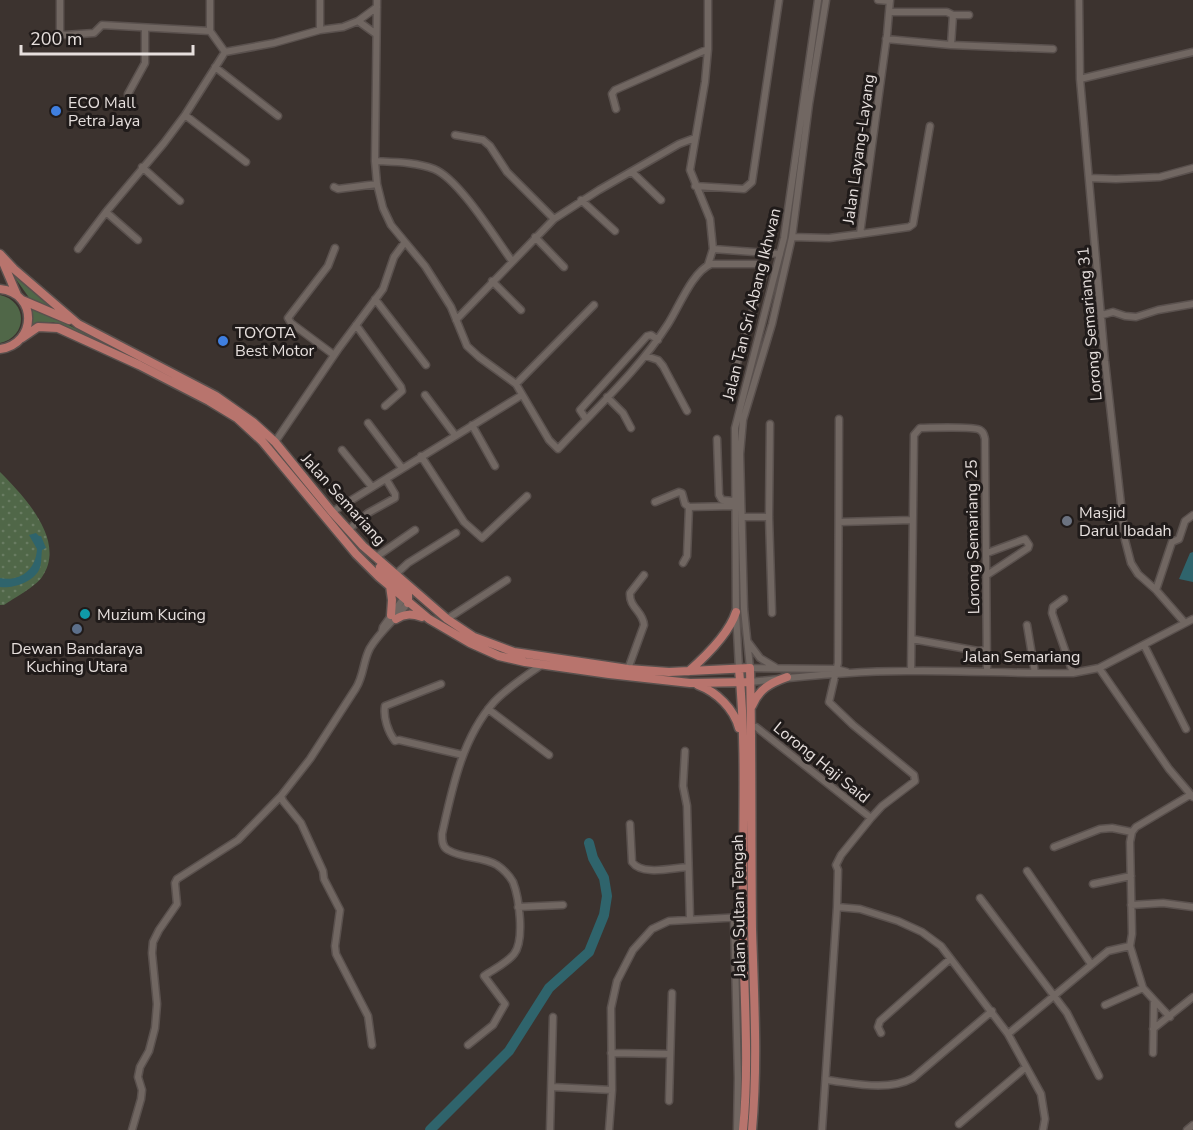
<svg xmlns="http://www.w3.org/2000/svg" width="1193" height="1130" viewBox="0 0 1193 1130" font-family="'Nunito Sans',sans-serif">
<defs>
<pattern id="park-dots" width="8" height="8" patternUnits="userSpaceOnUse" patternTransform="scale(1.5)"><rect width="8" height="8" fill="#506748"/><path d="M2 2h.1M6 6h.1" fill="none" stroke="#697c62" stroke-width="1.8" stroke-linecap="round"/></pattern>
</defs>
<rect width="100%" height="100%" fill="#3c332f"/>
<path fill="#506748" d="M8 268 61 314 30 299Z
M0 295C28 301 28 337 0 343Z
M31 306 104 343 53 322 33 324V313Z"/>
<path fill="url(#park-dots)" d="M0 472C24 496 67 541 42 577 35 587 14 598 4 605H0Z"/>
<path fill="#2f646c" d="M36 533 39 536H41L46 548 42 550C41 557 42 564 39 570 33 582 12 589 0 587V578C20 582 36 570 37 549L29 535Z
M1193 552V582L1179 579 1190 553Z"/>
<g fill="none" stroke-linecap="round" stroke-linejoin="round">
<path stroke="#2f646c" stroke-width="10" d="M430 1130 509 1051 549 988 589 952 604 915 607 896 604 878 593 858 589 843"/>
<g stroke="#5a514e" stroke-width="9">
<path id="minor" d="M60 0V31L61 34 65 35 94 33 102 25 210 31
M210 0V31L225 52
M377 0 375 161 377 184 383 208 391 225 425 266 439 288 451 307 467 346 479 357 516 384 549 440 558 449C596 408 638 371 668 324 679 307 692 272 711 264H757L763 267 764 273 730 387
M708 0V49L705 82 690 170 710 219 713 249 708 265
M826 0 809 104 792 237 772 324 743 420 740 454 744 609 750 668 836 669 847 672
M878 0 890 1
M1079 0 1080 79 1105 361 1125 540 1131 563 1138 574 1156 590 1185 623
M889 12H947L953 15H969
M358 21 376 34
M320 30V0
M886 39 951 45 1053 49
M951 45 953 15
M215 67 278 116
M1080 79 1193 52
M129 103 128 94 145 63V29
M616 109 612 94 615 90 708 49
M185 115 246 162
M455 135 483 140 490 146 507 172 554 219
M375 161C394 162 416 162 434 169 459 179 495 238 512 261
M142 167 180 201
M632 172 661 200
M1089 178 1116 179 1160 177 1193 168
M695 186 744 189 752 182 779 0
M334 187 338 189 377 184
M581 200 615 231
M106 212 138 240
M860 234 909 227 913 224 930 126
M535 237 564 267
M792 237 829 238 860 234 887 35 890 0
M78 249 106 212 164 143 185 115 225 52 274 43 320 30 343 27 358 21 377 7
M713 249 780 254
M492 281 521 310
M375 299 426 365
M1102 315 1113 312 1125 316 1136 317 1158 310 1193 304
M456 320 554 219 599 190 679 144 695 138
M356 325 401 387 402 391 385 406
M334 355 291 323 288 318 328 266 335 248
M646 356 658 360 663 366 687 411
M516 384 594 305
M425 395 455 435
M607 397 623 413 631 428
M586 419 580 410 647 336 651 335 658 340
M368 423 402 468
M770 424 769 517 772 613
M472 425 495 466
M717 439 719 495 722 500 734 501
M275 442 339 348 383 289 394 257 405 242
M342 450 372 487
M421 456 464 522 482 538 527 496
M655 502 679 492 682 493 685 504 689 507
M332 512 522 395
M742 517H769
M839 522 912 520
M348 530 368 513 395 498V494L386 479
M987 553 1025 539 1029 545 1028 548 987 575
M376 557 415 530
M683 563 687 556 689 507 734 506
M395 575 408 563 456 533
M1156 590 1172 542 1179 539 1185 521 1193 515
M1064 599 1053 607 1052 613 1073 673
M447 619 507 580
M1027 625 1035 673
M382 631 383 627 403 599
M912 639 978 651 986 650
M748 642 760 658 775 667
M1144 645 1186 729
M1099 668 1169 769 1193 797
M628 669 644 625C643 611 629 608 630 593L644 575
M739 669 736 612 735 428 784 238 818 0
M911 671 914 435 920 428C931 428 974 426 980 430 984 432 984 435 985 439L987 672
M750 682C803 676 854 671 907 671 962 670 1018 674 1073 673L1099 668 1193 619
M441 684 385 706C383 717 388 732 395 741L399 740 463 755
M488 709 549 755
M756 727 871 818
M685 751 683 786 687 806 690 919
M630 824 632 862C642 876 672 868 688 867
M1054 847 1100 829 1112 828 1132 832
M1027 871 1091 964
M1093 884 1131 876
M980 898 1067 1013 1099 1076
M1131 905 1163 903 1193 907
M518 907 563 905
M837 907 860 909 898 921 922 932 941 946 1008 1034 1041 1094 1045 1119 1043 1130
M734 918 738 1078 737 1130
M1130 946 1143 988 1154 1000 1153 1053
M1154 1000 1170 1017
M1105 1005 1143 988
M1153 1029 1193 997
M881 1033 878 1027 880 1021 950 959
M1008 1034 1108 951 1130 946 1132 934 1130 842 1132 832 1136 827 1190 795
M372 1045 368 1016 336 954 335 946 340 910 324 879 323 871 301 823 283 801 281 796 310 759 356 688C364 675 363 661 370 648 380 631 397 618 408 603
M468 1045 493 1025 505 1004 484 976C494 969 507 963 514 954 525 940 519 897 513 882 509 875 503 869 497 865 482 856 463 859 448 850 442 847 442 840 442 834 452 789 462 738 494 702 507 688 526 676 541 665
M611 1053 670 1054
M826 1080C853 1083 887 1092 913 1078L992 1011
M552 1087 612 1090
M669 1101 672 993
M959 1124 1026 1067
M132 1130 141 1099 142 1090 138 1077 140 1067 149 1051 155 1028 157 1004 152 953 153 942 159 930 177 904 175 883 177 879 238 840 281 796
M550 1130 553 1017
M609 1130 612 1090 611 1008 617 981 633 950 652 929 669 921 743 917
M822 1130 837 907 838 870 836 865 841 855 871 818 882 806 915 781 914 775 853 725 829 702 838 663 839 419
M1187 1130 1193 1125"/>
</g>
<g stroke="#5a514e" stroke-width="11">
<path id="major" d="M0 254 14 269 78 324 216 396 253 422 275 442 332 512 363 546 447 619 474 637 514 652 628 669 669 672 750 668C752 755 751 842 752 929 754 996 758 1063 752 1130
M2 260 17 295
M0 289C38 293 37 344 0 349
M22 300 69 320
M22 338 38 327 58 328 139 365 209 401 237 418 262 441 356 554 379 577 429 619 470 643 499 656 525 662 609 674 690 683 750 682
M380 567 408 594V603
M390 586 392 600 391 615
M396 619C405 613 413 614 422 617
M739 669C747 751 742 834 743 916 743 988 750 1058 743 1130
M689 671C706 656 729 634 736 612
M698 685C717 692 734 709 739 728
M752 706C759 689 770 683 787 677"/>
</g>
<use href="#minor" stroke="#716762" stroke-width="6"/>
<use href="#major" stroke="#b8746d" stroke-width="8"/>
</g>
<g fill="#3f7fe0" stroke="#201b1a" stroke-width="2">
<circle cx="56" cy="111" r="6"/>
<circle cx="223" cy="341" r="6"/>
</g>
<circle fill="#6b7280" stroke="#201b1a" stroke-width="2" cx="1067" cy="521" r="6"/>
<circle fill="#0f9aa8" stroke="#201b1a" stroke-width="2" cx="85" cy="614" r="6"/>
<circle fill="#5c6f8a" stroke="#201b1a" stroke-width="2" cx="77" cy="629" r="6"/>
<g text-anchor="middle" stroke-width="6" stroke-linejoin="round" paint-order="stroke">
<g font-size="16" fill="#e6dfdd" stroke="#201b1a" text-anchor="start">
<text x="68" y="108">ECO Mall<tspan x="68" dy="18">Petra Jaya</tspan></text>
<text x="235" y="338">TOYOTA<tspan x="235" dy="18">Best Motor</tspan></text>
<text x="1079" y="518">Masjid<tspan x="1079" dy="18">Darul Ibadah</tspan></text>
<text x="97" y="620">Muzium Kucing</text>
<text x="77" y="654" text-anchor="middle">Dewan Bandaraya<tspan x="77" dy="18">Kuching Utara</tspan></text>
</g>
<g font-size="16" fill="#e6dfdd" stroke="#201b1a">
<text transform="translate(858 149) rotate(-82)" y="6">Jalan Layang-Layang</text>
<text transform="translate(751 304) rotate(-76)" y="6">Jalan Tan Sri Abang Ikhwan</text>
<text transform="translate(1089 324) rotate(-95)" y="6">Lorong Semariang 31</text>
<text transform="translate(344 499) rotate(48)" y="6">Jalan Semariang</text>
<text transform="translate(972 537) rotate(-91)" y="6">Lorong Semariang 25</text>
<text x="1022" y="662">Jalan Semariang</text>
<text transform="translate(822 762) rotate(39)" y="6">Lorong Haji Said</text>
<text transform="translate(738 906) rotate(-91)" y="6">Jalan Sultan Tengah</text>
</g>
</g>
<path d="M21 45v9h172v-9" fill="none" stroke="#e6dfdd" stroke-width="3"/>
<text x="30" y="45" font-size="18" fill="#e6dfdd" stroke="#201b1a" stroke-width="4.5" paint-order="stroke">200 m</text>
</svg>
